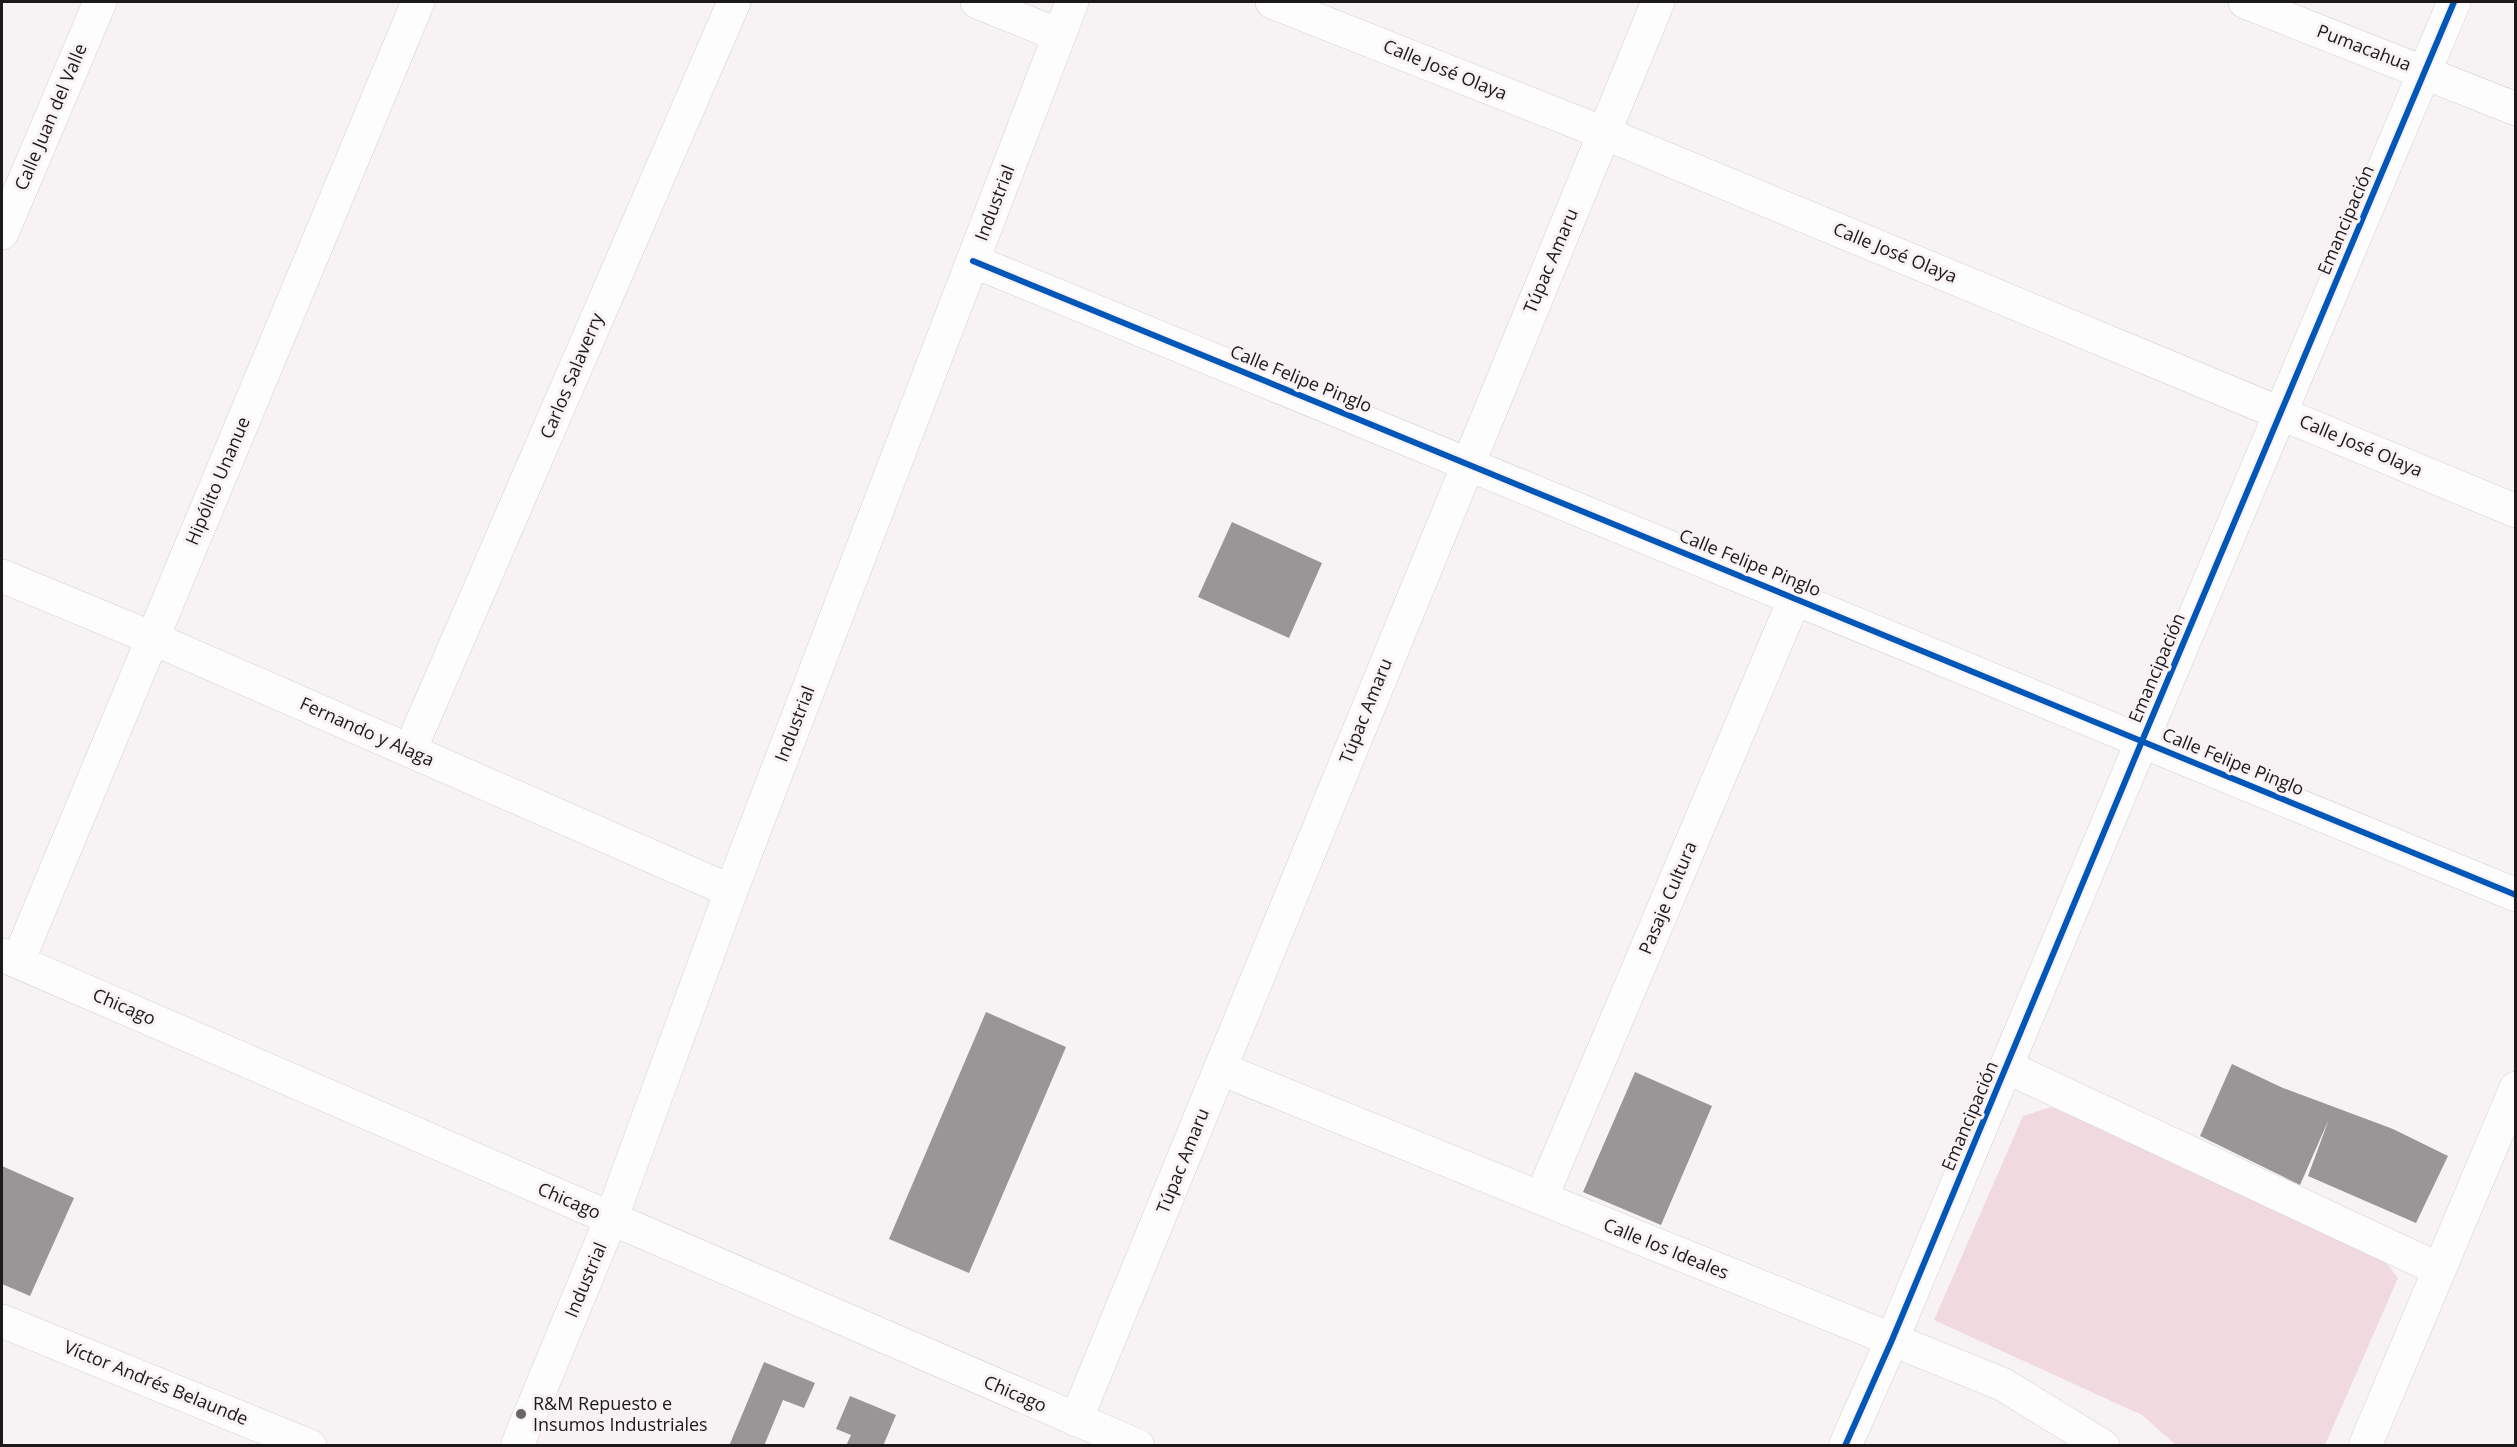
<svg xmlns="http://www.w3.org/2000/svg" width="2517" height="1447" viewBox="0 0 2517 1447" font-family="'Open Sans',sans-serif">
<rect width="100%" height="100%" fill="#f7f3f5"/>
<path fill="#f1d9e0" d="M2051 1107 2377 1251 2398 1278 2325 1445H2176L2142 1415 1934 1320 2023 1116Z"/>
<path fill="#989697" d="M1232 522 1322 563 1289 638 1198 597Z
M986 1012 1066 1047 969 1273 889 1239Z
M2232 1064 2283 1088 2393 1129 2448 1156 2416 1223 2308 1176 2329 1119 2300 1185 2200 1136Z
M1635 1072 1712 1106 1661 1225 1583 1192Z
M2 1166 74 1198 30 1296 2 1284Z
M764 1362 815 1383 804 1408 783 1400 764 1446H729Z
M850 1396 896 1415 883 1446H846L851 1435 836 1429Z"/>
<g fill="none" stroke-linecap="round" stroke-linejoin="round">
<g stroke="#d3d0d1" stroke-width="34">
<path id="minor" d="M977 2 1059 35
M1272 2 1604 133 2516 511
M2245 2 2516 109
M2 233 100 2
M973 261 2516 895
M2 576 152 638 731 891
M410 750 734 2
M2 955 1138 1446
M18 961 418 2
M2007 1067 2438 1269
M1221 1069 2002 1384 2103 1446
M1541 1198 1795 598
M2 1321 310 1446
M1076 1420 1658 2
M517 1446 611 1219 731 891 1072 2
M1845 1446 1892 1340 2142 741 2454 2
M2365 1446 2516 1088"/>
</g>
<use href="#minor" stroke="#fefdfe" stroke-width="33"/>
<g stroke="#f8f2f4" stroke-width="10">
<path id="cycleway" d="M973 261 2516 895
M1845 1446 1892 1340 2142 741 2454 2"/>
</g>
<use href="#cycleway" stroke="#0057b8" stroke-width="6"/>
</g>
<circle fill="#686567" stroke="#f8f2f4" stroke-width="2" cx="521" cy="1414" r="6"/>
<g text-anchor="middle" stroke-width="6" stroke-linejoin="round" paint-order="stroke">
<g font-size="18" fill="#1b191a" stroke="#f8f2f4">
<text transform="translate(2364 48) rotate(21)" y="6">Pumacahua</text>
<text transform="translate(1445 70) rotate(22)" y="6">Calle José Olaya</text>
<text transform="translate(51 117) rotate(-67)" y="6">Calle Juan del Valle</text>
<text transform="translate(995 203) rotate(-69)" y="6">Industrial</text>
<text transform="translate(2346 220) rotate(-67)" y="6">Emancipación</text>
<text transform="translate(1895 253) rotate(22)" y="6">Calle José Olaya</text>
<text transform="translate(1551 261) rotate(-67)" y="6">Túpac Amaru</text>
<text transform="translate(572 376) rotate(-67)" y="6">Carlos Salaverry</text>
<text transform="translate(1301 379) rotate(22)" y="6">Calle Felipe Pinglo</text>
<text transform="translate(2361 446) rotate(23)" y="6">Calle José Olaya</text>
<text transform="translate(218 481) rotate(-67)" y="6">Hipólito Unanue</text>
<text transform="translate(1750 563) rotate(22)" y="6">Calle Felipe Pinglo</text>
<text transform="translate(2157 668) rotate(-67)" y="6">Emancipación</text>
<text transform="translate(1366 711) rotate(-68)" y="6">Túpac Amaru</text>
<text transform="translate(795 724) rotate(-69)" y="6">Industrial</text>
<text transform="translate(367 732) rotate(24)" y="6">Fernando y Alaga</text>
<text transform="translate(2233 762) rotate(22)" y="6">Calle Felipe Pinglo</text>
<text transform="translate(1668 898) rotate(-67)" y="6">Pasaje Cultura</text>
<text transform="translate(124 1007) rotate(23)" y="6">Chicago</text>
<text transform="translate(1970 1116) rotate(-67)" y="6">Emancipación</text>
<text transform="translate(1183 1161) rotate(-68)" y="6">Túpac Amaru</text>
<text transform="translate(569 1201) rotate(23)" y="6">Chicago</text>
<text transform="translate(1666 1249) rotate(22)" y="6">Calle los Ideales</text>
<text transform="translate(586 1280) rotate(-67)" y="6">Industrial</text>
<text transform="translate(156 1383) rotate(22)" y="6">Víctor Andrés Belaunde</text>
<text transform="translate(1015 1394) rotate(23)" y="6">Chicago</text>
</g>
<g font-size="18" fill="#1b191a" stroke="#f8f2f4" text-anchor="start">
<text x="533" y="1410">R&amp;M Repuesto e<tspan x="533" dy="21">Insumos Industriales</tspan></text>
</g>
</g>
<rect width="2517" height="1447" fill="none" stroke="#1b191a" stroke-width="6"/>
</svg>
